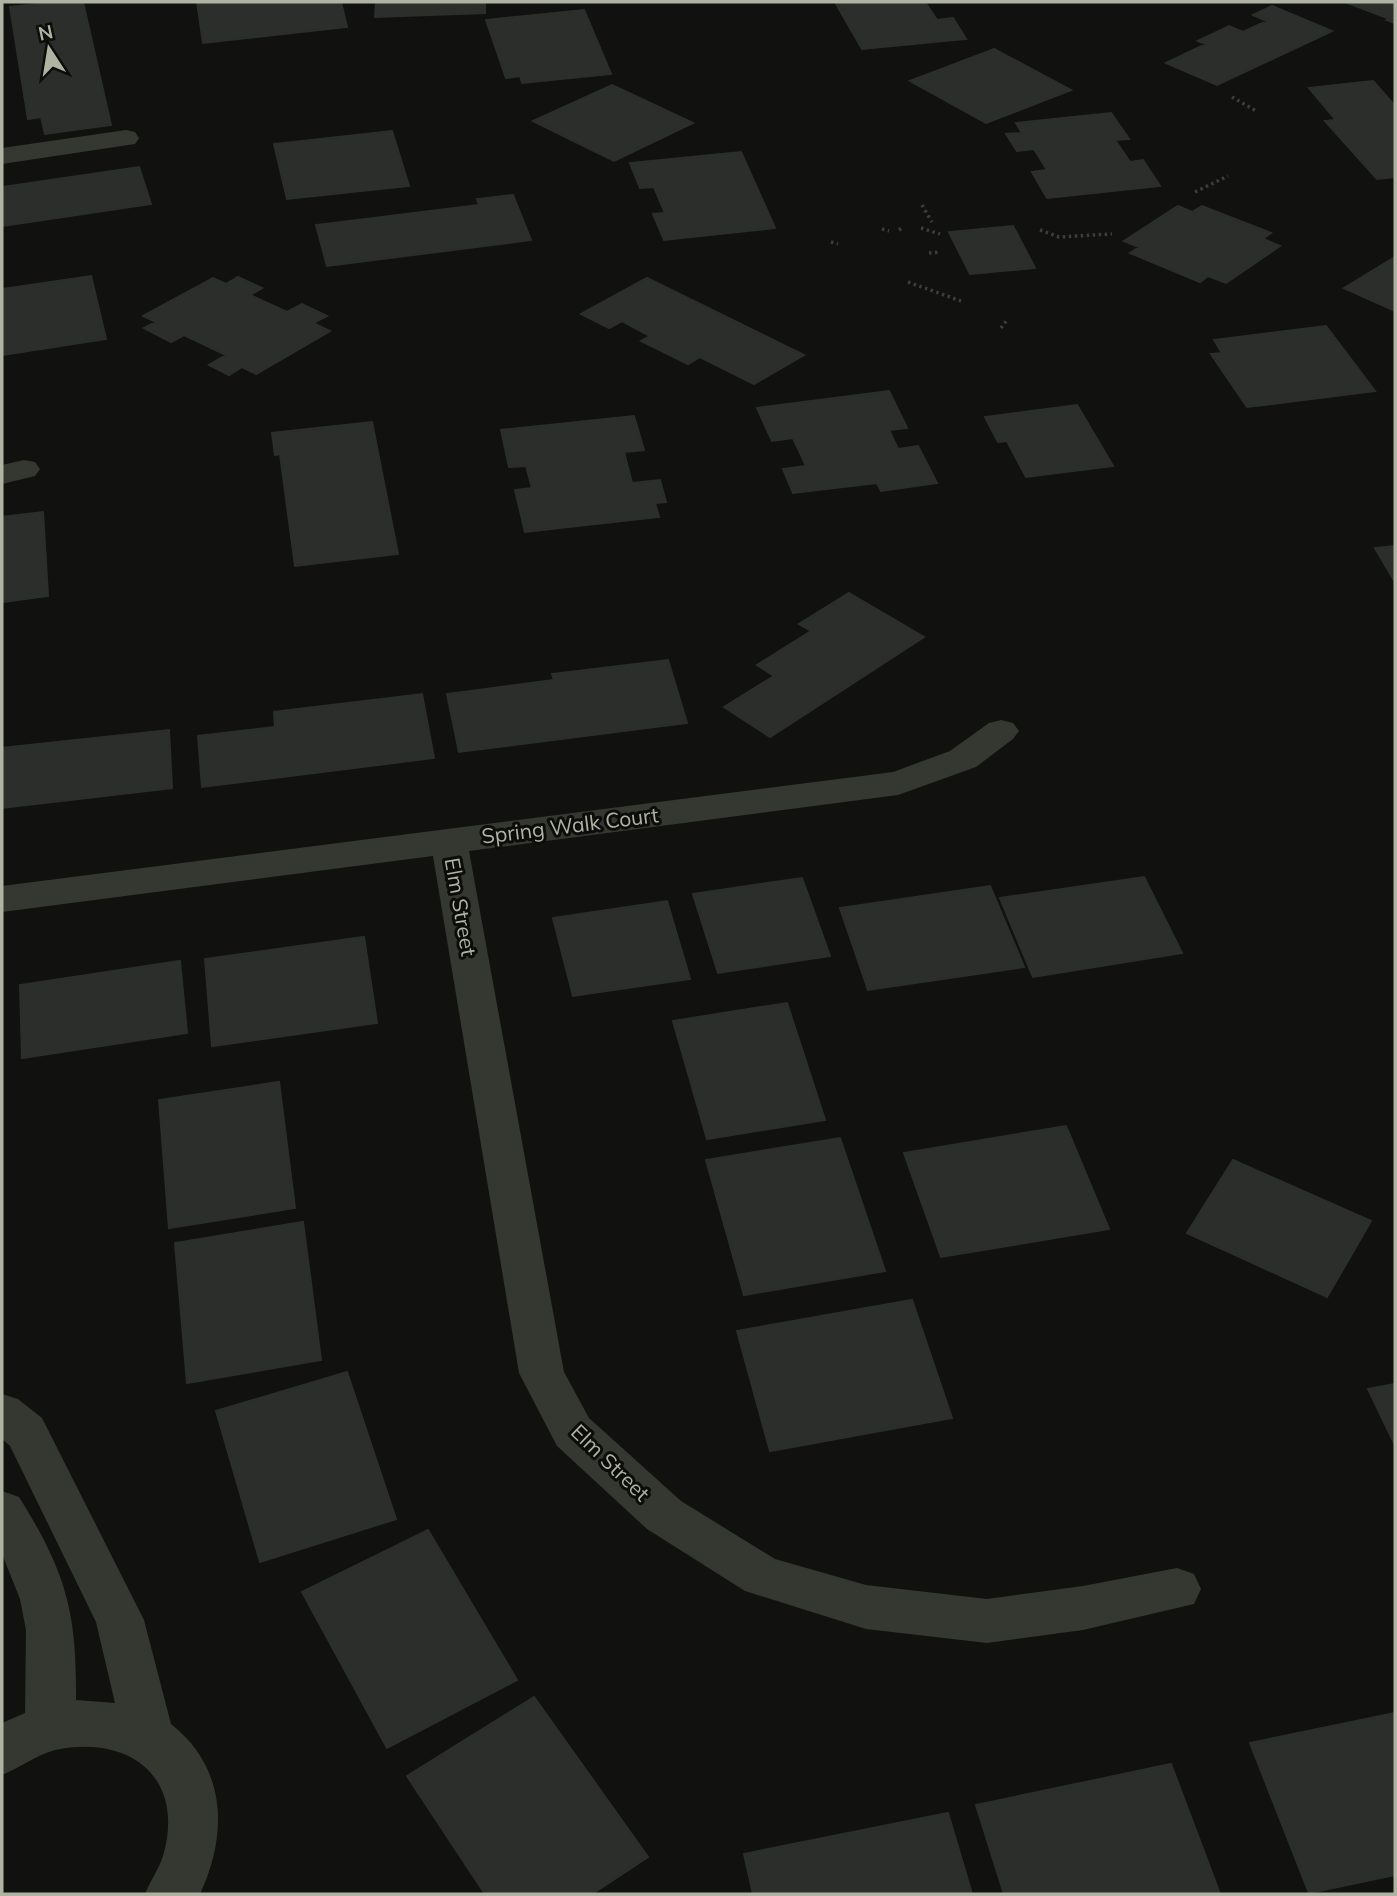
<svg xmlns="http://www.w3.org/2000/svg" width="1397" height="1896" viewBox="0 0 1397 1896" font-family="Mulish,sans-serif">
<rect width="100%" height="100%" fill="#111210"/>
<path fill="#2c2e2b" stroke="#2c2e2a" stroke-width="2" d="M59 2H83L111 125 45 134 41 117 28 119 10 7Z
M197 2H341L347 27 203 43Z
M376 2H485V13L375 17Z
M835 2H928H925L937 20 953 18 966 39 862 49Z
M1345 2H1395V23L1387 20 1390 19Z
M1272 6 1332 31 1217 85 1166 63 1206 44 1198 41 1229 26 1243 32 1267 21 1253 15Z
M584 10 611 74 522 83 520 76 506 78 486 20Z
M994 49 1071 90 986 123 910 81Z
M1373 81 1395 106V177L1377 179 1325 121 1336 120 1309 88Z
M612 85 693 123 614 161 533 121Z
M1111 113 1129 139 1115 140 1130 162 1143 160 1160 186 1047 198 1032 172 1047 170 1034 149 1017 151 1006 134 1022 133 1016 123Z
M392 131 409 186 287 199 274 144Z
M741 152 775 228 664 240 653 214 665 213 654 187 640 188 630 163Z
M139 167 151 204 2 226V187Z
M513 195 531 240 327 266 316 225 479 205 477 199Z
M1178 206 1192 212 1202 206 1271 233 1263 239 1280 246 1226 283 1208 276 1200 282 1130 253 1139 247 1124 241Z
M1013 226 1035 268 970 274 949 232Z
M1395 257V311L1344 288Z
M91 276 106 339 2 355V289Z
M238 277 262 288 250 295 287 312 302 304 327 316 313 323 330 331 256 374 242 367 229 375 209 365 226 355 184 335 171 342 144 328 156 322 143 316 213 278 226 284Z
M647 278 804 355 754 384 700 357 688 364 641 341 650 336 622 321 609 328 581 314Z
M1326 326 1375 391 1247 407 1211 354 1222 353 1214 340Z
M889 391 907 428 889 430 898 449 918 446 937 483 881 491 877 483 793 493 783 469 806 466 793 438 772 441 757 408Z
M1077 405 1113 466 1026 477 1007 441 998 442 985 417Z
M634 416 644 450 624 452 632 483 660 480 666 502 655 503 659 517 525 532 515 490 532 488 526 466 509 467 501 430Z
M372 422 398 554 295 566 280 454 275 455 272 433Z
M43 512 48 596 2 602V517Z
M1395 546V582L1375 548Z
M849 593 924 637 770 737 724 707 774 676 757 665 811 631 799 624Z
M668 660 687 723 459 752 447 694 554 680 552 674Z
M422 694 434 758 202 787 198 736 275 727 274 712Z
M169 730 172 788 2 808V748Z
M1144 877 1182 953 1033 977 1000 898Z
M802 878 830 956 718 973 693 894Z
M990 886 1024 967 868 990 840 908Z
M667 901 690 979 573 996 553 918Z
M364 937 377 1023 212 1046 205 959Z
M180 961 187 1033 22 1058 20 985Z
M787 1003 825 1120 707 1139 673 1021Z
M279 1082 295 1208 169 1228 159 1100Z
M1066 1126 1109 1229 941 1257 904 1153Z
M840 1138 885 1271 744 1295 706 1160Z
M1233 1160 1371 1221 1327 1297 1187 1233Z
M303 1222 321 1360 187 1383 175 1243Z
M912 1300 952 1418 770 1451 737 1331Z
M347 1372 396 1519 260 1562 216 1411Z
M1395 1384V1445L1368 1389Z
M428 1530 517 1680 387 1748 302 1592Z
M534 1697 648 1857 592 1894H485L407 1776Z
M1395 1713V1875L1309 1893 1250 1743Z
M1171 1764 1220 1894H1004L976 1805Z
M948 1813 972 1894H753L744 1854Z"/>
<g fill="none" stroke-linecap="round" stroke-linejoin="round">
<path stroke="#3c3e37" stroke-width="3.5" stroke-dasharray="2.5 3.5" stroke-linecap="butt" d="M1232 97 1256 111
M1195 192 1228 176
M922 205 932 222
M921 228 940 234
M882 229 889 231
M899 230 903 227
M1040 230 1059 237 1112 234
M831 242 838 244
M929 253 941 252
M908 282 961 301
M1001 328 1007 320"/>
<path fill="#353731" fill-rule="evenodd" d="M126 130 135 132 139 138 135 144 2 164V148Z
M24 460 35 462 40 469 35 476 2 484V465Z
M1001 720 1013 723 1019 731 1013 739 976 767 898 795 469 851 564 1372 589 1418 681 1501 775 1559 866 1585 987 1599 1083 1586 1177 1568 1194 1574 1201 1589 1194 1604 1083 1630 987 1643 866 1629 745 1591 647 1529 557 1446 519 1373 433 856 2 912V886L893 772 950 751 989 723Z
M2 1394 18 1399 42 1418 144 1620 171 1724C227 1768 228 1834 200 1894H145C150 1881 159 1869 163 1856 186 1777 129 1734 55 1750 36 1755 20 1768 2 1775V1723L25 1713 26 1630 20 1599 2 1554V1491L19 1497C66 1572 77 1612 76 1700L115 1703 96 1622 10 1446 2 1439Z"/>
</g>
<g text-anchor="middle" stroke-width="6" stroke-linejoin="round" paint-order="stroke">
<g font-size="21" fill="#afb3a1" stroke="#0c0d0b">
<text transform="translate(570 826) rotate(-7)" y="7">Spring Walk Court</text>
<text transform="translate(460 907) rotate(80)" y="7">Elm Street</text>
<text transform="translate(610 1463) rotate(44)" y="7">Elm Street</text>
</g>
</g>
<rect width="1397" height="1896" fill="none" stroke="#afb3a1" stroke-width="7"/>
<g transform="translate(49 49) rotate(348)" stroke="#0c0d0b" stroke-width="5" paint-order="stroke">
<path d="M0-5L12 26L0 18L-12 26Z" fill="#afb3a1"/>
<text y="-10" font-size="19" font-weight="bold" text-anchor="middle" fill="#afb3a1">N</text>
</g>
</svg>
